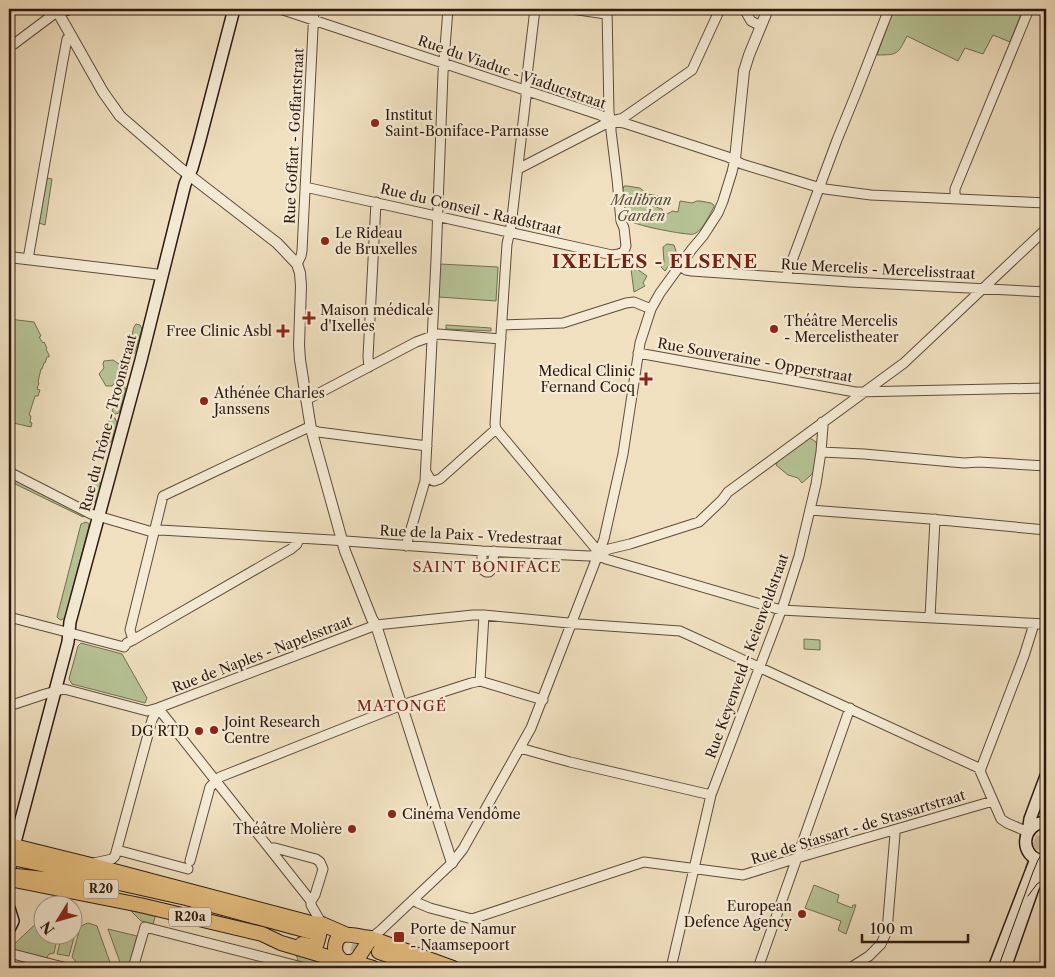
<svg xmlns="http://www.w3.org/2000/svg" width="1055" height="977" viewBox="0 0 1055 977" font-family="'Libre Caslon Text',serif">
<rect width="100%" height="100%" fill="#f0e0bf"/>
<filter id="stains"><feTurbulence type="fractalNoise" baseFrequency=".004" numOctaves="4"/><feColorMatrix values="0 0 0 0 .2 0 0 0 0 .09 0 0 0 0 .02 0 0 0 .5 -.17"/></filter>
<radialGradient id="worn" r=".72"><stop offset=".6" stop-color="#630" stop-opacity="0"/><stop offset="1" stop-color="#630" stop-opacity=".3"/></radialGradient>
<path fill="#b6c395" stroke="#726e52" d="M894 9H1023L1010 42 993 35 983 54 965 48 958 61 907 36C898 54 898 55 877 55Z
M47 178 52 179 45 225 39 223Z
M624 186H627L640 188 647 194 659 196 656 207 662 209C663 214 668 215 672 211L678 212 680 201 692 203 697 201H700L711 203 714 205V207C709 215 704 228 696 233 693 234 692 235 689 234 681 234 632 225 629 220 624 215 624 196 623 189Z
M667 244 674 245 677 254 665 271 661 267 664 262 663 247Z
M440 264 498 267 496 301 439 297Z
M634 267 647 276 643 283 645 286 634 292 631 269Z
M9 319 34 322 41 336 39 337 43 343 44 342 47 348 46 349 49 355V357H47L45 363H44L42 369H41L38 382 39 383 37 389 40 390 38 396H35L29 415 31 416 30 422 32 423 31 427 9 422Z
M136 324 140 325 142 329 135 352 134 354 131 355 128 353V350L134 327Z
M446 325 491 328V331L446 329Z
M113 360 119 364H121L116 381 112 386H106L99 374 104 368 103 364 104 361Z
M120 385H124L126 390 119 413 115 414 113 412 112 410 116 405 115 398 120 394 118 388Z
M111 418H115L117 423 112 440 111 442 107 443 105 441V438L109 421Z
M810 438 816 442 817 446 814 471 810 476 802 483 798 478 788 475 776 465 778 460 806 439Z
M9 477 86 516 83 517 9 481Z
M96 480 100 482C101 488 98 498 95 502L92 503 89 501C89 495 91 483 96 480Z
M86 522 89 524V526L65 618 61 620 59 619 57 617 81 524Z
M804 639 820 640V650L804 649Z
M81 643 122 654 147 698 145 703 72 684 69 679 78 646Z
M814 885 839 895 837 902 852 908 853 905H856L846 934 838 930 841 921 805 908Z
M128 908 222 927 322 961 320 968 299 964 297 957 293 953 267 945V943L262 941 156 914 153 924 141 921Z
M42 918V934L58 935 54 953 49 954 46 959 9 949Z
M88 923 97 926 112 968H84L76 966V962L72 957 80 928 83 925Z
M73 926 77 927 69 956 57 954 62 935 72 934Z
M108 929 137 936 129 968H122Z"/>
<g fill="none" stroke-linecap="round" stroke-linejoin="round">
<path stroke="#c9b89c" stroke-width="14" stroke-dasharray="14 7" stroke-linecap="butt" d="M1031 870 1046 828
M312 932 379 952"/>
<g stroke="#5e4b3c" stroke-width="11">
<path id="minor" d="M280 9 600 115 611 121 624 123 728 157 742 164 814 186 825 189 871 195 1046 203
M571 9 606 14
M744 9 751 21 761 26
M9 46 14 44 58 11
M518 169 611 121 623 118 692 70 720 9
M305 187C408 209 510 232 612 255L619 254 624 251 626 246 624 228 621 221 617 179 611 131V121L609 113 607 9
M955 199V189L1029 9
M28 259 62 66 67 39 72 36
M297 264 301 256 302 251 314 9
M680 266 686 270 692 271 850 282 1046 292
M786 277 837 140 857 91 889 9
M502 325 563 323 626 303 634 302 651 309
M638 353 855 392 1046 388
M369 367 368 357 376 202
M306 400 416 342 438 334 501 339
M496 429 495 424 507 244 511 226 526 97V84L535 9
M496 429 596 549 598 555
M821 452 864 454 964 463 979 462 1046 466
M9 472 91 514 149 531 160 530 332 540 482 551 589 556 598 555 609 549 630 544 699 522 722 500 728 492 904 363 1046 229
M426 472 430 479 434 481 440 479 496 429
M810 510 930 519 1046 530
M406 546 425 481 436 260 443 73 448 9
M482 551V569L486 572H489L492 569 494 551
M598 555 606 559 781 610 1046 624
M9 617C47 627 86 637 124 647L127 643 133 640 291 549 297 544 299 538
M930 617 935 519
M133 640 130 630 163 496 307 428 318 432 427 446
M480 681 484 615
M9 706 45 694 64 689 147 711 158 708 376 625 473 615H484L579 624 680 631 981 769
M158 708 311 901V905L322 924
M520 748 570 762 711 795
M1028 832 1007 823 1001 819 980 771 1024 656 1034 624
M269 848H275L316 859 320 862 323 869 315 895 311 901
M117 850 188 869
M190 861 210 787 220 777 402 705 471 683 480 681 543 700
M94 863 112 859 115 856 152 720 158 708
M413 900 418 903 430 908 472 919 644 862 743 875 797 858 993 801
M371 938 381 930 452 863 463 849 531 728 604 539 623 454 640 343 651 309 660 293 692 249 703 236 718 213 723 201 732 172 735 159
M9 953 67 968
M133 968 145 927 306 968
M671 968 711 795 784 603 799 556 816 484 821 452 823 426 822 422
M758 968 850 708
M850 968 869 956 881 944 887 931 895 834 894 830"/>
</g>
<g stroke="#5e4b3c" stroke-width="12">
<path id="tertiary" d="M56 9 103 92 120 116 180 168 277 243 297 264 300 273 301 286 299 345 300 360 311 429 345 551 372 619 376 625 452 863
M735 159 744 71 749 55 768 9
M9 257 161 275"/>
</g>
<g stroke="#2d1910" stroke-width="14">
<path id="secondary" d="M1028 832 1030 819 1046 776
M14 846 68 642 70 622 141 360 185 184 192 168 199 143 234 9
M1043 861C1018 857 1021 823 1046 822
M9 908 13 921 9 929
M994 968 1036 859
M1005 968 1033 888 1046 861"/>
</g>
<g stroke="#2d1910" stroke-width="16">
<path id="primary" d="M9 848 14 846 95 866 311 923 322 924 345 934
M9 866 14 846
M9 879 140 905 262 934 281 943 345 962H353L373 968
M302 944 311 946 316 945 317 943 322 924
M342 961C338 957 335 954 335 947 337 926 359 938 371 938L453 968
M353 962 358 958 371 938"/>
</g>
<g stroke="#2d1910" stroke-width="16">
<path id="trunk" d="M17 859 55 867 83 875 186 898 312 932
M16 876 63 881 95 887
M379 952 425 968"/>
</g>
<use href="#minor" stroke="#f5ebd5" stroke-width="9"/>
<use href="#tertiary" stroke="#f5ebd5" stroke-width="10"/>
<use href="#secondary" stroke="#f5ebd5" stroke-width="11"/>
<use href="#primary" stroke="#e8c080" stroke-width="14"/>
<use href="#trunk" stroke="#e8c080" stroke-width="14"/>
<path stroke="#2d1910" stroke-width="1" d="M1028 896 1037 884 1046 878
M998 968 1033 872 1038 860 1046 847"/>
<g stroke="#2d1910" stroke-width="4">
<path id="rail" d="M68 14 70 9"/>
</g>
<use href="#rail" stroke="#f5ebd5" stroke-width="2" stroke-dasharray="5.5" stroke-linecap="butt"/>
</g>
<g fill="#8f2418" stroke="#f5ebd5" stroke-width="2">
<circle cx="375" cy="123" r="5"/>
<circle cx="325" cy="241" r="5"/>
<path d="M306.5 310.5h5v5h5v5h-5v5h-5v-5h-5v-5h5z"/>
<circle cx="774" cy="329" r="5"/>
<path d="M280.5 323.5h5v5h5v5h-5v5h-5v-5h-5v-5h5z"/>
<path d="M643.5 371.5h5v5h5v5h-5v5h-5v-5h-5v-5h5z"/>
<circle cx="204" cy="401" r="5"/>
<circle cx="214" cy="730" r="5"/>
<circle cx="199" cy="731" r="5"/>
<circle cx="392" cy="814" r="5"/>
<circle cx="352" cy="829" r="5"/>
<circle cx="802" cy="914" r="5"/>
<rect x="393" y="931" width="12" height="12" rx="2.5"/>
</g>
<g text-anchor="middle" stroke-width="4.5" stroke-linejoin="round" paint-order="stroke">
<g fill="#f5ebd5" stroke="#69584b" stroke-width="1">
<rect x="83.5" y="879.5" width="35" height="19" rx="4"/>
<rect x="169" y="907.5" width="42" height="19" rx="4"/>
</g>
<g font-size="12" font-weight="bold" fill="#2d1910">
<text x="101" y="893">R20</text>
<text x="190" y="921">R20a</text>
</g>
<g font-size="14" fill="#2d1910" stroke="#f5ebd5">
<text transform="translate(512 72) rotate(19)" y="5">Rue du Viaduc - Viaductstraat</text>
<text transform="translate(294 136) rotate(-87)" y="5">Rue Goffart - Goffartstraat</text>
<text transform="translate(471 209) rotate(13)" y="5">Rue du Conseil - Raadstraat</text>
<text transform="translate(878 269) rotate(3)" y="5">Rue Mercelis - Mercelisstraat</text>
<text transform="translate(755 360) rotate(10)" y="5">Rue Souveraine - Opperstraat</text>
<text transform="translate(108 423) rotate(-75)" y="5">Rue du Trône - Troonstraat</text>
<text transform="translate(471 535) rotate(3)" y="5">Rue de la Paix - Vredestraat</text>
<text transform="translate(262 654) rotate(-21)" y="5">Rue de Naples - Napelsstraat</text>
<text transform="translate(747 656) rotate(-70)" y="5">Rue Keyenveld - Keienveldstraat</text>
<text transform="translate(858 827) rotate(-17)" y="5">Rue de Stassart - de Stassartstraat</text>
</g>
<g font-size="14" fill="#2d1910" stroke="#f5ebd5" text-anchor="start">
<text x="385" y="120">Institut<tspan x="385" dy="16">Saint-Boniface-Parnasse</tspan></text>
<text x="335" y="238">Le Rideau<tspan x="335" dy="16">de Bruxelles</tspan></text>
<text x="320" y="315">Maison médicale<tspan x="320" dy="16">d'Ixelles</tspan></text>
<text x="784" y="326">Théâtre Mercelis<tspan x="784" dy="16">- Mercelistheater</tspan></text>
<text x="272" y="336" text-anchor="end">Free Clinic Asbl</text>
<text x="635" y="376" text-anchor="end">Medical Clinic<tspan x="635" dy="16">Fernand Cocq</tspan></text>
<text x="214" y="398">Athénée Charles<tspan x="214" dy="16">Janssens</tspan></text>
<text x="224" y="727">Joint Research<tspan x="224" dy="16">Centre</tspan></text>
<text x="189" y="736" text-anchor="end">DG RTD</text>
<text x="402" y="819">Cinéma Vendôme</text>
<text x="342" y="834" text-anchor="end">Théâtre Molière</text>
<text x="792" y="911" text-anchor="end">European<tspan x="792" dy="16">Defence Agency</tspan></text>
<text x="410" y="934">Porte de Namur<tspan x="410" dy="16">- Naamsepoort</tspan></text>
</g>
<g font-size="14" font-style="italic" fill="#564c38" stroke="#f5ebd5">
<text x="641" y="205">Malibran<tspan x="641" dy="16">Garden</tspan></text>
</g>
<g font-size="15" letter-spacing="1" fill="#7a1f14" stroke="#f5ebd5">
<text x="487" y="572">SAINT BONIFACE</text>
<text x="402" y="711">MATONGÉ</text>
</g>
<g font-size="19" font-weight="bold" letter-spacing="1" fill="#7a1f14" stroke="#f5ebd5">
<text x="655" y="268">IXELLES - ELSENE</text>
</g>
</g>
<rect width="1055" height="977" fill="none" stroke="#f0e0bf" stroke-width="30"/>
<rect x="10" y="10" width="1035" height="957" fill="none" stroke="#2d1910" stroke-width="2.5"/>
<rect x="15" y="15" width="1025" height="947" fill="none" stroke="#2d1910"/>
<g transform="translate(58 920) rotate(233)"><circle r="24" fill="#f5ebd5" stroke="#a59786"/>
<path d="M0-4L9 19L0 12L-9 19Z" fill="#8f2418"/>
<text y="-8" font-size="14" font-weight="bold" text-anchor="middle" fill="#2d1910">N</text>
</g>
<path d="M862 934v8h106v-8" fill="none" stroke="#2d1910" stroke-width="2.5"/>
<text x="870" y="934" font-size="15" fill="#2d1910" stroke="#f5ebd5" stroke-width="4" paint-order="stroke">100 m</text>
<rect width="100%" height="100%" filter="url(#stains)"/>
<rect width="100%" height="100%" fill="url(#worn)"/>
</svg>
